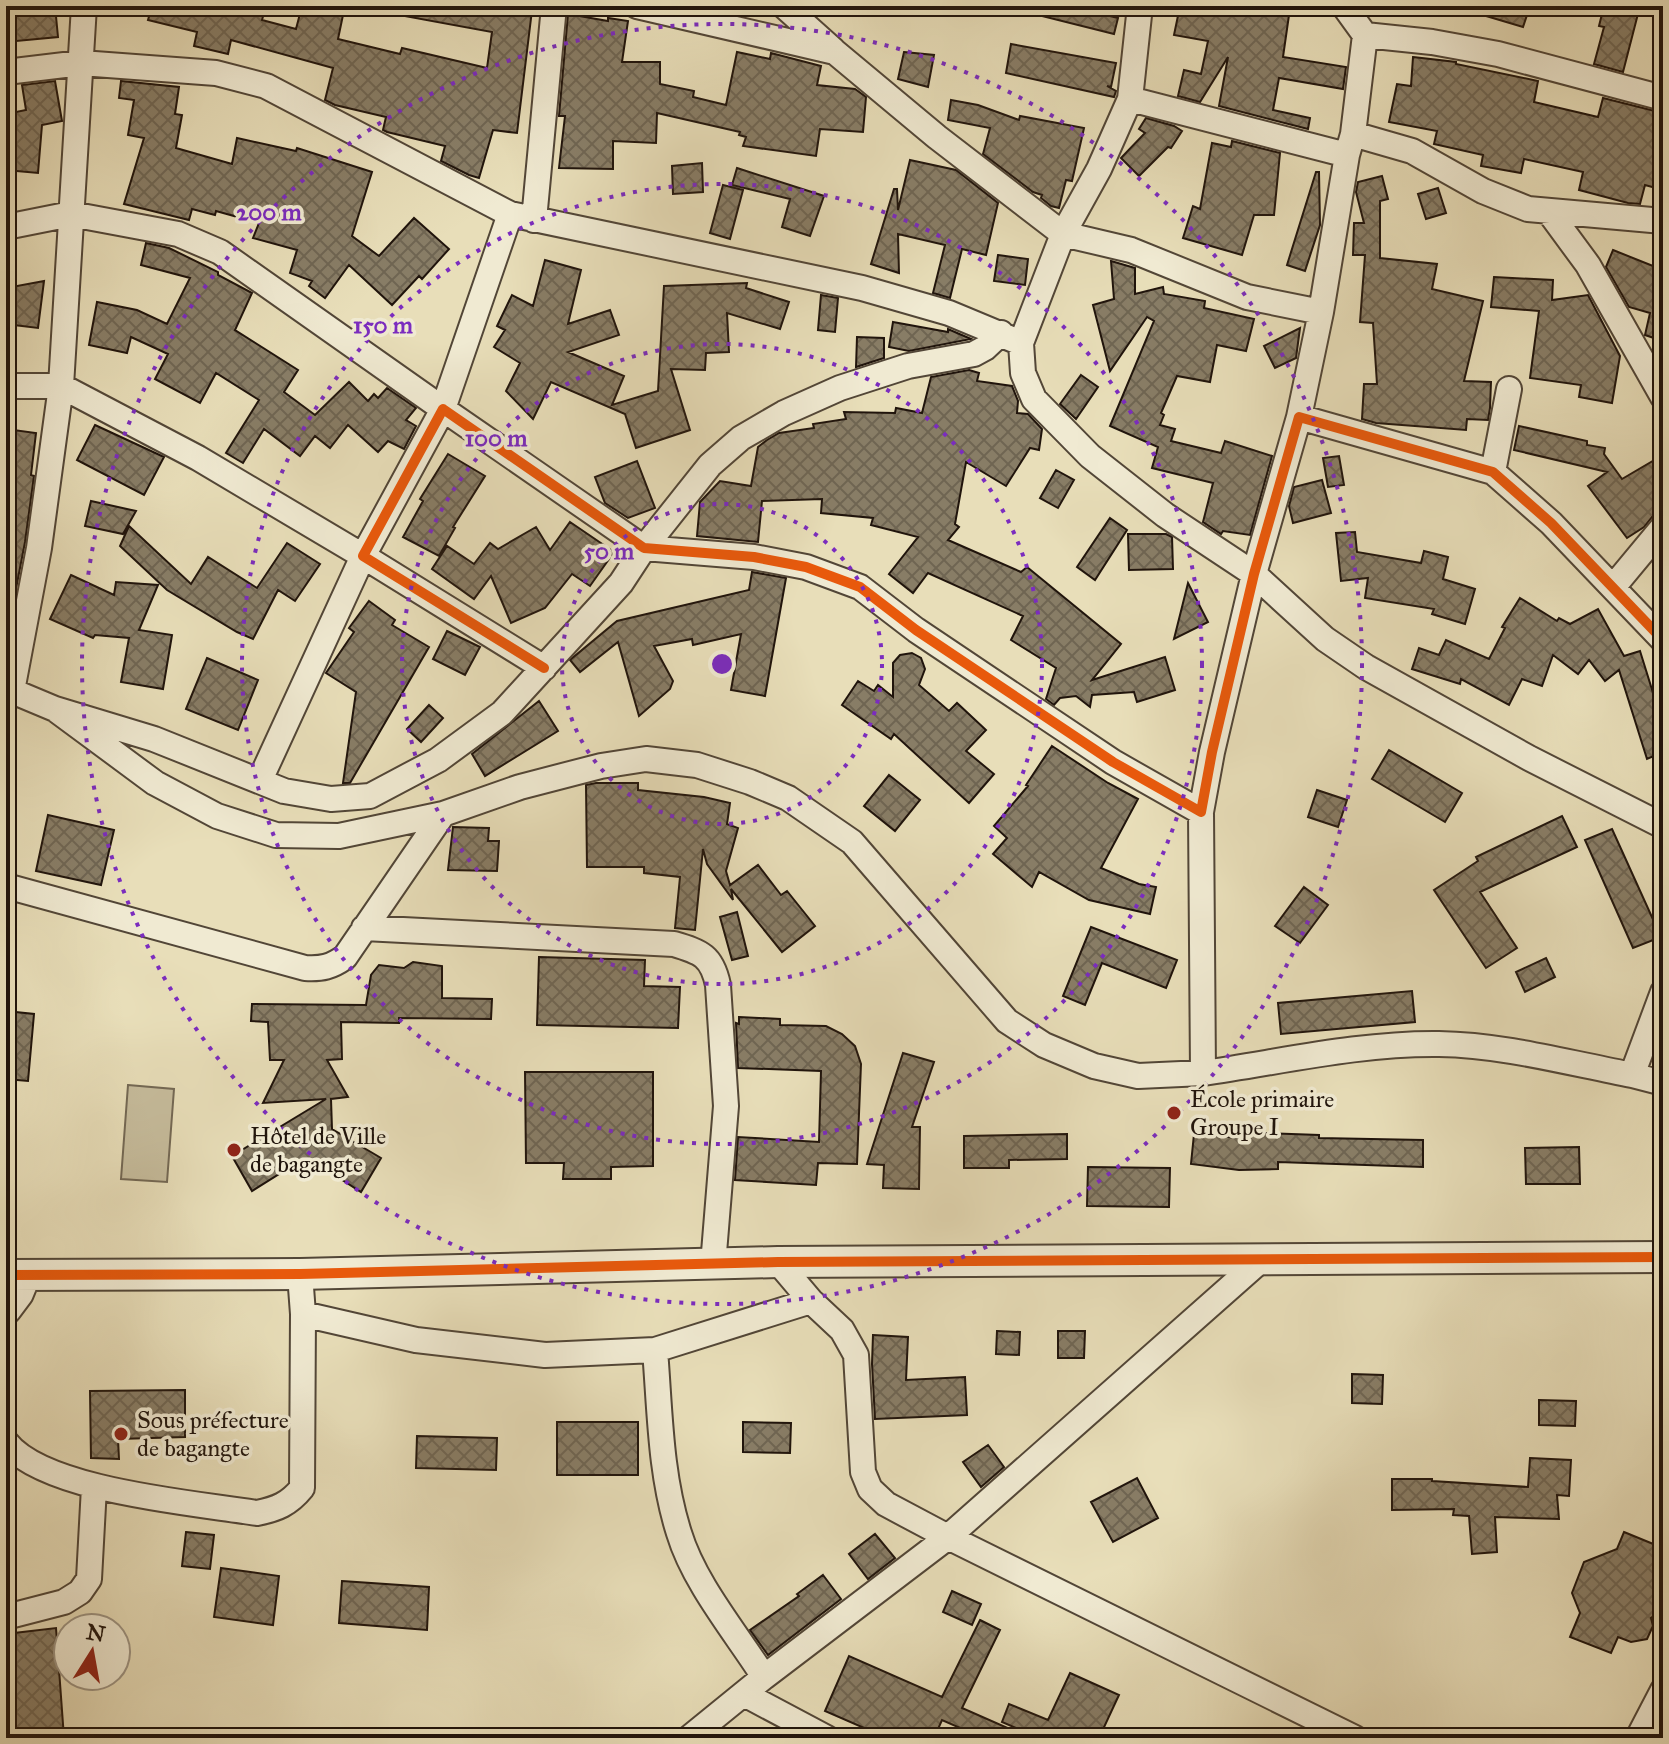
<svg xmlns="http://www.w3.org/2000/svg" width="1669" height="1744" viewBox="0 0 1669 1744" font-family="'IM FELL Great Primer',serif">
<defs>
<pattern id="building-cross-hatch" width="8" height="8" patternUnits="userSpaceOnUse" patternTransform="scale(2)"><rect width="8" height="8" fill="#887d66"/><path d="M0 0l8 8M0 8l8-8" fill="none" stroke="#6f6552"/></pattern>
</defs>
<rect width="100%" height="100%" fill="#e8deb9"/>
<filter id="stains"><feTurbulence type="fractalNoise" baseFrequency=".0025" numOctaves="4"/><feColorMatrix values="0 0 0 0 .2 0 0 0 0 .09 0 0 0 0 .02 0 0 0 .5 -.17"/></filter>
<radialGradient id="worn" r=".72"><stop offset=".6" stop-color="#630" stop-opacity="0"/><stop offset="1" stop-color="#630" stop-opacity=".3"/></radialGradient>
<path fill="#c6bc9c" stroke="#736854" stroke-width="2" d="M128 1085 174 1089 167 1182 121 1179Z"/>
<path fill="url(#building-cross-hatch)" stroke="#20140c" stroke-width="2" d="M6 6H55L58 37 6 42Z
M152 6H266L262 20 296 29 302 6 343 15 338 39 400 54 402 48 487 68 492 32 399 15V6H500L532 10 517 133 493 130 479 178 469 175 441 161 445 146 387 132 383 130 386 117 335 105 325 100 333 68 231 40 228 54 194 46 197 32 148 20Z
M1026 6H1083L1082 9 1118 18 1114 34 1026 12Z
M1180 6H1273L1290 8 1283 57 1346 67 1343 89 1279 78 1273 110 1310 118 1308 129 1219 106 1228 57 1200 102 1178 96 1184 70 1201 74 1208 41 1174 35Z
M1467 6H1530L1523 27 1466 10Z
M1604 6H1640L1623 72 1594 64 1604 27 1599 26Z
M568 14 608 21V18L628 21 622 62H660V84L694 91 693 97 726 105 737 52 770 59 771 53 821 66 817 85 855 89 866 97 863 132 820 129 816 156 743 146 746 137 739 135 740 132 657 113 656 143 613 141V169L559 168 565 116H559Z
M1011 44 1116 63 1111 87 1107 86 1116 91 1114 97 1006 73Z
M904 52 934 55 928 87 898 79Z
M1413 57 1456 62V64L1538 81 1534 102 1598 117 1603 98 1663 113V190L1645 185 1640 204 1628 203 1579 190 1583 172 1524 159 1521 173 1481 166 1483 155 1434 144 1437 131 1389 122 1397 84 1411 86Z
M55 81 62 121 42 125 38 173 6 170V114L26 110 22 85Z
M121 81 179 87 175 114 182 115 176 148 232 164 237 138 296 151 297 148 372 172 352 236 379 256 414 218 449 249 422 279 419 276 392 305 349 265 325 298 309 286 312 281 290 273 297 250 253 238 259 223 216 211 215 215 192 209 189 220 124 204 144 138 128 135 134 100 119 98Z
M951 100 978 105 1019 120 1020 116 1084 128 1072 181 1066 180 1059 208 1051 206 1041 198 1042 195 1033 192 983 154 990 128 948 120Z
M1146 118 1174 126 1182 131 1171 148 1168 147 1139 176 1121 158 1145 133 1139 129Z
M1232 141 1280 153 1274 215H1254L1242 255 1183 238 1193 206 1200 209 1212 143 1231 147Z
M910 160 956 170 998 203 986 255 962 249 950 298 933 293 945 245 898 234 899 273 871 264 894 189H897L898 210Z
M702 163 703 192 673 194 672 166Z
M737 168 824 196 810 236 782 227 790 199 732 185Z
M1316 172H1319L1320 225 1305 271 1287 265Z
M1382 176 1388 199 1380 201V258L1437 264 1432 289 1483 301 1464 381 1491 382 1490 408 1488 420 1467 419 1466 430 1376 423 1362 419 1364 384H1377L1373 323 1360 322 1365 255H1353L1354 223H1364L1356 192 1358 182Z
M723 185 743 190 730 239 710 233Z
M1438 188 1446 213 1426 219 1418 194Z
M146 243 169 248 218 272V275L252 293 235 330 298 370 284 392 315 415 349 382 368 401 374 394 378 398 387 388 416 408 406 420 416 426 404 449 388 441 378 452 348 425 330 448 315 436 300 456 264 429 243 463 226 453 259 400 216 373 200 403 155 379 168 354 131 337 127 353 89 345 97 302 137 310 167 324 190 278 141 265Z
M1613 250 1663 270V341L1645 335 1650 313 1629 307 1606 267Z
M998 255 1028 259 1025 285 994 281Z
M545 260 581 270 568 324 610 310 619 335 568 352 624 376 612 405 658 391 664 286 747 283 746 288 789 302 780 329 727 313 729 352 706 353 705 370 671 369 690 430 636 448 625 414 551 382 533 419 506 391 520 363 494 347 505 330 497 326 512 295 533 306Z
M1111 261 1135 268V294L1163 287 1164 294 1205 301 1204 308 1254 319 1246 351 1217 345 1210 382 1177 376 1161 413 1164 415 1160 425 1175 429 1171 441 1221 453 1225 441 1272 456 1250 535 1223 531 1221 534 1203 522 1213 483 1152 468 1158 447 1110 426 1154 321 1147 317 1110 371 1093 305 1114 299Z
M1494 277 1553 280 1552 300 1588 295 1620 356 1612 403 1579 397 1581 385 1530 378 1539 311 1491 307Z
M44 281 38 328 6 324V288Z
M821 295 838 298 835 332 818 330Z
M893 322 948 332V329L971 339 909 351 889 347Z
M1300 328 1296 358 1275 368 1264 346Z
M857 337 884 338V358L856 367Z
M969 370 979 373 977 381 1012 386 1018 401 1017 413 1028 414 1042 429 1039 450 1030 448 1006 486 966 462 955 524 959 527 948 540 1021 572 1027 567 1121 644 1092 680 1165 657 1175 690 1137 702 1134 692 1092 695 1090 707 1076 696 1060 698 1054 705 1046 699 1056 668 1011 640 1023 616 928 573 913 593 889 574 918 537 871 525 873 518 821 513 822 499 762 501 758 542 697 536 700 502 720 481 751 486 758 447 767 440 779 433 814 428 813 424 846 419 844 412 895 413 896 408 922 413 931 377Z
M1081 375 1098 387 1076 419 1060 404Z
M95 425 164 457 144 495 77 460Z
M1519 426 1587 441V445L1605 448 1604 454 1622 479 1663 455V512L1652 517 1644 527 1627 538 1588 486 1607 472 1514 450Z
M6 429 36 433 31 475 34 476 25 542 10 620H6Z
M448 454 485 476 453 527 455 528 439 556 403 537 423 501 420 499Z
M1339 456 1344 485 1328 487 1323 458Z
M637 461 655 508 628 518 605 503 595 477Z
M1056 470 1074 480 1058 508 1040 498Z
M1322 480 1331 513 1293 523 1289 506 1294 487Z
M91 501 136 511 123 534 85 526Z
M1110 518 1127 530 1095 580 1077 567Z
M570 522 614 552 590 586 572 574 545 608 511 623 491 576 474 599 432 569 447 546 474 564 490 543 498 549 536 527 550 550Z
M129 526 191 584 208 557 257 588 287 543 320 564 295 601 278 590 253 639 237 632 167 590 120 546Z
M1355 532 1357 552 1421 563 1424 551 1448 557 1443 579 1475 589 1465 624 1432 614 1434 609 1365 598 1368 578 1341 581 1336 533Z
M1128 534H1166L1172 537 1173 569 1129 570Z
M752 572 786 578 765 696 731 690 741 634 693 645 692 639 654 646 673 681 670 689 639 716 618 642 580 672 570 660 617 621 749 590Z
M71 575 114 595 116 582 158 585 139 630 172 635 163 689 121 682 129 638 95 635 93 638 50 619Z
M1188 583 1208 622 1174 639Z
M1520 598 1557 621 1559 618 1570 624 1598 609 1624 656 1640 651 1663 725V752L1647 759 1619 670 1605 681 1589 660 1578 674 1553 655 1542 686 1522 679 1509 705 1461 679 1460 684 1412 669 1419 648 1439 655 1446 640 1489 659 1505 628 1502 627Z
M369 601 395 620 392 625 429 647 350 783H343L356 692 326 673 354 632 349 628Z
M447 631 480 647 465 675 433 659Z
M912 653 921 658 925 669 919 685 949 711 957 703 986 730 966 751 994 774 969 803 894 734 891 739 842 705 858 681 874 691 878 685 893 697V663L900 655Z
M207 658 258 680 238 730 186 709Z
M539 701 558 731 485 776 472 754Z
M429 705 443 718 421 742 407 729Z
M1052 746 1108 783 1138 799 1101 868 1139 884 1156 887 1150 914 1089 900 1039 872 1032 887 993 854 1007 838 994 826 1028 786 1026 785Z
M1389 750 1462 793 1445 822 1372 779Z
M889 775 920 800 895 831 864 806Z
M596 783H638V790L704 797 730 803 727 824 738 828 726 871 730 885 758 865 781 895 787 891 815 926 782 952 731 889 733 900 707 864 703 849 695 930 675 928 680 877 644 873V867H587L586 785Z
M1317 790 1347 800 1338 827 1308 817Z
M48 815 114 830 101 885 36 871Z
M1562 816 1577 847 1480 892 1517 948 1486 968 1434 890 1478 861 1476 857Z
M453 827 489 828 488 841H499L497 871 448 870Z
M1612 829 1661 937 1633 948 1585 840Z
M1304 887 1328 905 1300 943 1275 926Z
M737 912 748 956 732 960 720 917Z
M1091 927 1177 960 1166 988 1102 963 1085 1005 1063 996Z
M539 957 645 960 644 986 680 987 678 1028 537 1025Z
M1546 958 1555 977 1525 992 1516 972Z
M413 962 442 966V998L492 999 491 1019 399 1018V1023L341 1022 342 1059 327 1060 348 1097 331 1099 332 1129 381 1158 361 1192 319 1165 311 1169 292 1166 252 1191 232 1156 326 1099 263 1103 284 1060H270L268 1022 251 1021 252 1004 366 1005 371 975 379 965 404 968Z
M1412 991 1415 1022 1281 1034 1278 1003Z
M6 1011 34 1014 28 1081 6 1079Z
M739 1017 780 1019V1025L826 1026 842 1034 855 1046 861 1064 857 1164 818 1163 816 1185 735 1180 738 1137 819 1142 821 1071 738 1068 736 1023 739 1024Z
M903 1053 934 1062 912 1127H920L919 1189 883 1188 884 1165 867 1164Z
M525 1072H653V1166L611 1167V1179H563L564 1163H526Z
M1239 1132 1319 1135V1138L1423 1140V1167L1278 1162V1169L1239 1170 1191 1164 1194 1134 1239 1138Z
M1067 1134V1159L1009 1160V1168H964V1136Z
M1579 1147 1580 1184H1526L1525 1148Z
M1088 1167 1170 1168 1169 1207 1087 1206Z
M997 1331 1020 1332 1019 1355 996 1354Z
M1058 1331H1085L1084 1358H1058Z
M873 1335 908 1337 906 1380 965 1377 967 1415 875 1419 872 1364Z
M1352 1374 1383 1375 1382 1404 1352 1403Z
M185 1390V1437L118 1439 119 1459 91 1458 90 1391Z
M1539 1400 1576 1401 1575 1426 1539 1425Z
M557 1422H638V1475H557Z
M743 1422 791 1423 790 1453 743 1452Z
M417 1436 497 1438 496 1470 416 1468Z
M988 1445 1004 1467 981 1487 963 1462Z
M1530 1458 1571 1460 1569 1496 1557 1495 1559 1519 1495 1517 1497 1552 1472 1554 1469 1516 1453 1515 1454 1509 1392 1510V1479H1432V1481L1528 1487Z
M1137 1478 1158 1518 1113 1542 1091 1502Z
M186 1532 214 1535 210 1569 182 1566Z
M1624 1532 1663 1548V1556L1657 1570 1663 1572V1604L1658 1606V1613L1651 1618 1653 1626 1647 1639 1631 1642 1618 1637 1611 1653 1570 1637 1580 1613 1572 1593 1584 1562 1617 1549Z
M875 1534 895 1558 868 1579 849 1554Z
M221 1568 279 1576 273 1625 214 1617Z
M823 1575 841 1599 768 1655 750 1630 799 1596 797 1594Z
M342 1581 429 1587 427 1630 339 1623Z
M952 1591 981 1604 972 1625 943 1612Z
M980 1620 1000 1630 962 1708 1030 1738H983L942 1720 934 1738H887L825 1711 849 1656 942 1697Z
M56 1628 64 1738H6V1634Z
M1070 1673 1119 1695 1099 1738H1039L1002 1722 1009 1704 1048 1720Z"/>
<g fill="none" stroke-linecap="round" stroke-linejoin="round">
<g stroke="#524637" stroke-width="28">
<path id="minor" d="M637 6 835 52 937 137 1063 234 1131 250 1247 297 1321 312 1347 155 1353 134 1412 151 1483 191 1528 209 1663 221
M784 6 833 50
M1140 6 1130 99 1099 169 1063 234 1021 343 1023 373 1034 399 1090 456 1165 515 1254 574 1325 639 1366 667 1529 758 1663 826
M1344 6 1365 35 1353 134
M1365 35 1432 42 1498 54 1663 98
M6 72 81 63 216 73 266 86 510 214
M1130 99 1347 155
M1549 212 1588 265 1663 397
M534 220 554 6
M6 227 71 214 178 234 220 252 443 409 510 214 862 288 949 313 1021 343
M6 386H61L198 458 363 556 260 780
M1299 417 1321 312
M1493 472 1509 389
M1614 586 1663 527
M544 668 363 556 443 409 644 548 754 557 806 567 860 587 916 630 1113 762 1201 812 1212 752 1254 574 1299 417 1493 472 1551 523 1663 640
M6 687 12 691 39 548 61 386 84 6
M6 693 12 691 55 709 154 739 284 791 331 799 370 796 438 760 502 713 621 583 644 548 710 465 741 438 784 413 840 388 908 366 974 354 985 348 1001 333
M55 709 155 783 217 816 276 835 339 836 443 814 520 787 601 766 646 759 697 765 750 782 788 798 852 842 1007 1021 1044 1045 1094 1066 1138 1076 1203 1073 1201 812
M6 886 305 968C322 969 331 967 345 957L443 814
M364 928 674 944C701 952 712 956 718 985L726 1106 713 1265
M1663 992 1632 1075 1663 1083
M1203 1073C1280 1062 1360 1043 1439 1044 1504 1045 1569 1063 1632 1075
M778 1262 811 1301 842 1330 856 1355 863 1472 870 1489 886 1504 948 1537 1261 1260
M303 1314 416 1340 545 1355 655 1350
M6 1442C44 1491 195 1503 257 1513 277 1509 289 1504 302 1488L303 1314 300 1274
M6 1617 64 1602 80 1592 89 1579 94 1487
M764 1677C736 1633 694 1583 679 1533 660 1474 660 1411 655 1350L811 1301
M744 1694 827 1738
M689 1738 764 1677 948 1537 1355 1738
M1638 1738 1663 1690"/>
</g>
<g stroke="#524637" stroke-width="34">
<path id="tertiary" d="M6 1275 300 1274 778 1262 1663 1257
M6 1309 18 1293 25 1276"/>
</g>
<use href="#minor" stroke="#f0ead2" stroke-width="24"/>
<use href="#tertiary" stroke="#f0ead2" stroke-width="30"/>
<g stroke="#f0ead2" stroke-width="15">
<path id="cycleway" d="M544 668 363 556 443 409 644 548 754 557 806 567 860 587 916 630 1113 762 1201 812 1212 752 1254 574 1299 417 1493 472 1551 523 1663 640
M6 1275 300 1274 778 1262 1663 1257"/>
</g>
<use href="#cycleway" stroke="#e8590c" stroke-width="10"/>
</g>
<g fill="none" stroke="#7b2cbf" stroke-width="4" stroke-dasharray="4 8">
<circle cx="722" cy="664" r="160"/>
<circle cx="722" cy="664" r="320"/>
<circle cx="722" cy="664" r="480"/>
<circle cx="722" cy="664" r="640"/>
</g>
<g fill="#8f2418" stroke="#f0ead2" stroke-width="3">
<circle cx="1174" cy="1113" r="8"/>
<circle cx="234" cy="1150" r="8"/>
<circle cx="121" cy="1434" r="8"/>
</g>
<g text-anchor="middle" stroke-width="7" stroke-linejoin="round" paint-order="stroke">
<g font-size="24" fill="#20140c" stroke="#f0ead2" text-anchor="start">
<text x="1190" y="1107">École primaire<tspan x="1190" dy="28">Groupe I</tspan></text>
<text x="250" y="1144">Hôtel de Ville<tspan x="250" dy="28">de bagangte</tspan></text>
<text x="137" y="1428">Sous préfecture<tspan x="137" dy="28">de bagangte</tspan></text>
</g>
</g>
<circle cx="722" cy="664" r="12" fill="#7b2cbf" stroke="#f0ead2" stroke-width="4"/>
<g font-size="24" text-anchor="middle" font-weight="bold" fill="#7b2cbf" stroke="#f0ead2" stroke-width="7" stroke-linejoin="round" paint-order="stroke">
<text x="269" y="220">200 m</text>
<text x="383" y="333">150 m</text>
<text x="496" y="446">100 m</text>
<text x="609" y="559">50 m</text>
</g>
<rect width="1669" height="1744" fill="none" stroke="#e8deb9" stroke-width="32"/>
<rect x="8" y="8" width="1653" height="1728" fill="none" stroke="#20140c" stroke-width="4"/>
<rect x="16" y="16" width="1637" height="1712" fill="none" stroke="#20140c" stroke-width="2"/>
<g transform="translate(92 1652) rotate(11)"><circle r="38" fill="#f0ead2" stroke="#9d9483" stroke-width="2"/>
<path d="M0-6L14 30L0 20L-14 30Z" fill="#8f2418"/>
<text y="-12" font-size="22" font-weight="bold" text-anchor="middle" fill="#20140c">N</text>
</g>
<rect width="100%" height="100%" filter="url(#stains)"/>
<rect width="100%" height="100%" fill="url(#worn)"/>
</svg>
